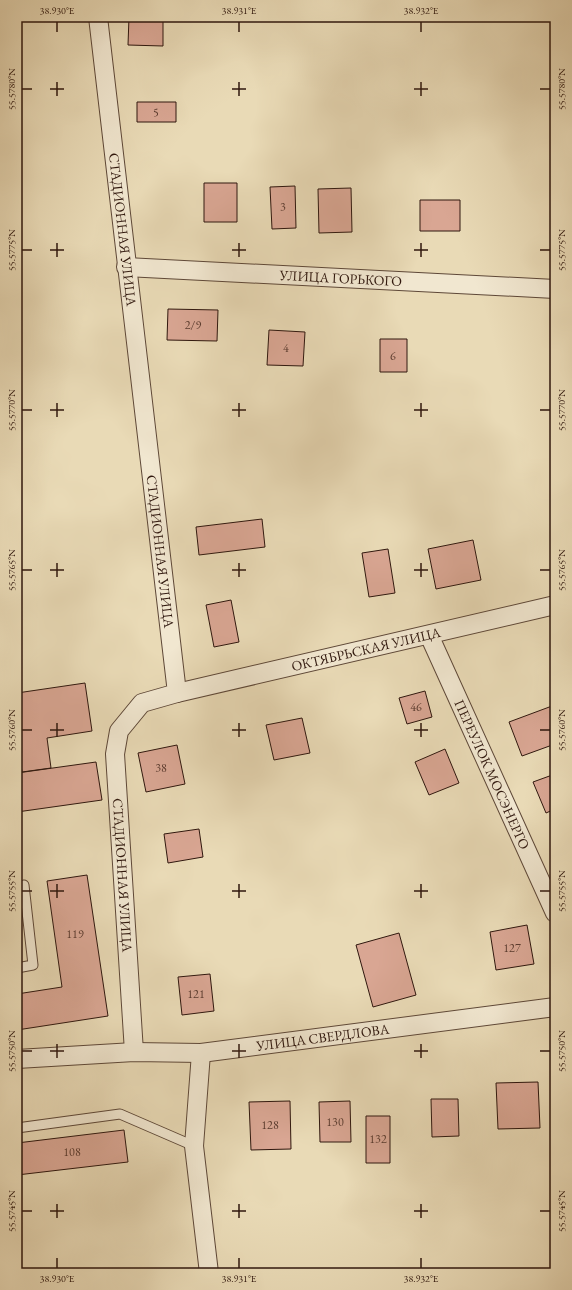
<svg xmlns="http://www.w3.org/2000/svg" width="572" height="1290" viewBox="0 0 572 1290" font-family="'EB Garamond',serif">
<rect width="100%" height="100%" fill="#e9dab6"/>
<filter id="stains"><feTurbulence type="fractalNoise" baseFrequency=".005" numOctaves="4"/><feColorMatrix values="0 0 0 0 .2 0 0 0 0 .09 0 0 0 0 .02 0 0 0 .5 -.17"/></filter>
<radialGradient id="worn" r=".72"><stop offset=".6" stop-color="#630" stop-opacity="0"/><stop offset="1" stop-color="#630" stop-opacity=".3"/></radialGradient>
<path fill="#d9a693" stroke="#2f170e" d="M129 17H163V46L128 45Z
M137 102H176V122H137Z
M204 183H237V222H204Z
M295 186 296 228 272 229 270 187Z
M351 188 352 232 319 233 318 189Z
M420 200H460V231H420Z
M168 309 218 310 217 341 167 340Z
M269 330 305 332 303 366 267 365Z
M380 339H407V372H380Z
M554 352H555V400H553Z
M262 519 265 547 199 555 196 527Z
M473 540 481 580 436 589 428 549Z
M388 549 395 593 369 597 362 553Z
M231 600 239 642 214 647 206 605Z
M85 683 92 731 47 738 51 768 22 772 17 738V693Z
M425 691 432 717 407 724 399 698Z
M552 706 555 714V744L522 756 509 722Z
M302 718 310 753 274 760 266 725Z
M177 745 185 784 146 792 138 753Z
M445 749 459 783 429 795 415 762Z
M96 762 102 800 17 812V773Z
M555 774V809L546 813 533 782Z
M199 829 203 857 168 863 164 834Z
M87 875 108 1016 17 1030V994L62 987 47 881Z
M527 925 534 964 496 970 490 932Z
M399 933 416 995 373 1007 356 945Z
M210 974 214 1011 182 1015 178 977Z
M538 1082 540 1128 498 1129 496 1083Z
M431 1099H458L459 1136 432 1137Z
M290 1101 291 1149 251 1150 249 1102Z
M350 1101 351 1142H320L319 1102Z
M366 1116H390V1163H366Z
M124 1130 128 1162 17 1175V1143Z"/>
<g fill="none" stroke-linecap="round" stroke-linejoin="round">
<g stroke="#5e4838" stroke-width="11">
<path id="lane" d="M17 968 33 965 24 885
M17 1128 120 1114 194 1146"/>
</g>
<g stroke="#5e4838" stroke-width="20">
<g id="street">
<path id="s1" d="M98 17 177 693 142 703 119 731 115 754 134 1052"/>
<path id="s2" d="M126 267 555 289"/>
<path id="s3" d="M429 635 555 913"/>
<path id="s4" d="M177 693 555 605"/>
<path d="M201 1053 194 1146 209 1273"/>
<path id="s5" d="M17 1059 134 1052 201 1053 555 1007"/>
</g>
</g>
<use href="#lane" stroke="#f1e7d0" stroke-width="9"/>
<use href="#street" stroke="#f1e7d0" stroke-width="18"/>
</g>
<path fill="none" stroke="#2f170e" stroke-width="1.5" d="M57 22V32M239 22V32M421 22V32M57 82V96M239 82V96M421 82V96M22 89H32M50 89H64M232 89H246M414 89H428M540 89H550M57 243V257M239 243V257M421 243V257M22 250H32M50 250H64M232 250H246M414 250H428M540 250H550M57 403V417M239 403V417M421 403V417M22 410H32M50 410H64M232 410H246M414 410H428M540 410H550M57 563V577M239 563V577M421 563V577M22 570H32M50 570H64M232 570H246M414 570H428M540 570H550M57 723V737M239 723V737M421 723V737M22 730H32M50 730H64M232 730H246M414 730H428M540 730H550M57 884V898M239 884V898M421 884V898M22 891H32M50 891H64M232 891H246M414 891H428M540 891H550M57 1044V1058M239 1044V1058M421 1044V1058M22 1051H32M50 1051H64M232 1051H246M414 1051H428M540 1051H550M57 1204V1218M239 1204V1218M421 1204V1218M22 1211H32M50 1211H64M232 1211H246M414 1211H428M540 1211H550M57 1258V1268M239 1258V1268M421 1258V1268"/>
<g text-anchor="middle" stroke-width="3" stroke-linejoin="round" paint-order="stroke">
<g font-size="12" fill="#5a3b2f">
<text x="156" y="116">5</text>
<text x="283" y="211">3</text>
<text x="193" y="329">2/9</text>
<text x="286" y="352">4</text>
<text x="393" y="360">6</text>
<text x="416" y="711">46</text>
<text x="161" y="772">38</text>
<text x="75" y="938">119</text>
<text x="512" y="952">127</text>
<text x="196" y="998">121</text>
<text x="335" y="1126">130</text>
<text x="270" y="1129">128</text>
<text x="378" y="1143">132</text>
<text x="72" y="1156">108</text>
</g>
<g font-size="14" fill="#2f170e" stroke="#f1e7d0">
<text dy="5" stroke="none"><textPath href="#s1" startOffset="214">СТАДИОННАЯ УЛИЦА</textPath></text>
<text dy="5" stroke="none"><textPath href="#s2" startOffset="215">УЛИЦА ГОРЬКОГО</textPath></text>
<text dy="5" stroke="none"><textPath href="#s1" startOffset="538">СТАДИОННАЯ УЛИЦА</textPath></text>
<text dy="5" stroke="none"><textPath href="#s4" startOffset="194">ОКТЯБРЬСКАЯ УЛИЦА</textPath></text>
<text dy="5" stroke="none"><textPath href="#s3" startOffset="153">ПЕРЕУЛОК МОСЭНЕРГО</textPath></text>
<text dy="5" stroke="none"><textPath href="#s1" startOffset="898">СТАДИОННАЯ УЛИЦА</textPath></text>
<text dy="5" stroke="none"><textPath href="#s5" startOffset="307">УЛИЦА СВЕРДЛОВА</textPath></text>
</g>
</g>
<rect width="572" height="1290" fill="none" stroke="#e9dab6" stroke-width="44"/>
<rect x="22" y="22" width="528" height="1246" fill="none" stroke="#2f170e" stroke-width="1.5"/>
<g font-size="10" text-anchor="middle" fill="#2f170e">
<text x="57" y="14">38.930°E</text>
<text x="239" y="14">38.931°E</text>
<text x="421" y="14">38.932°E</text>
<text transform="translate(11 89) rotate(-90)" y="4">55.5780°N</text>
<text transform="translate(561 89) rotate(-90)" y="4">55.5780°N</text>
<text transform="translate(11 250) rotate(-90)" y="4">55.5775°N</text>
<text transform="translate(561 250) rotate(-90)" y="4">55.5775°N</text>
<text transform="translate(11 410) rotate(-90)" y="4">55.5770°N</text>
<text transform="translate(561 410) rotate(-90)" y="4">55.5770°N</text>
<text transform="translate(11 570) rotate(-90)" y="4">55.5765°N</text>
<text transform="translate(561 570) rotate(-90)" y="4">55.5765°N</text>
<text transform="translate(11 730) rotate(-90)" y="4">55.5760°N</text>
<text transform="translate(561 730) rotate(-90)" y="4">55.5760°N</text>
<text transform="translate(11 891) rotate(-90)" y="4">55.5755°N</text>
<text transform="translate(561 891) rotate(-90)" y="4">55.5755°N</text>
<text transform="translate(11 1051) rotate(-90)" y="4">55.5750°N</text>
<text transform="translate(561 1051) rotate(-90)" y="4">55.5750°N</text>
<text transform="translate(11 1211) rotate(-90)" y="4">55.5745°N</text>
<text transform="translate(561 1211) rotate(-90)" y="4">55.5745°N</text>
<text x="57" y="1282">38.930°E</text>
<text x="239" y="1282">38.931°E</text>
<text x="421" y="1282">38.932°E</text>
</g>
<rect width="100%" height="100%" filter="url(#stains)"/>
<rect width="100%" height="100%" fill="url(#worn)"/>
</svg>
